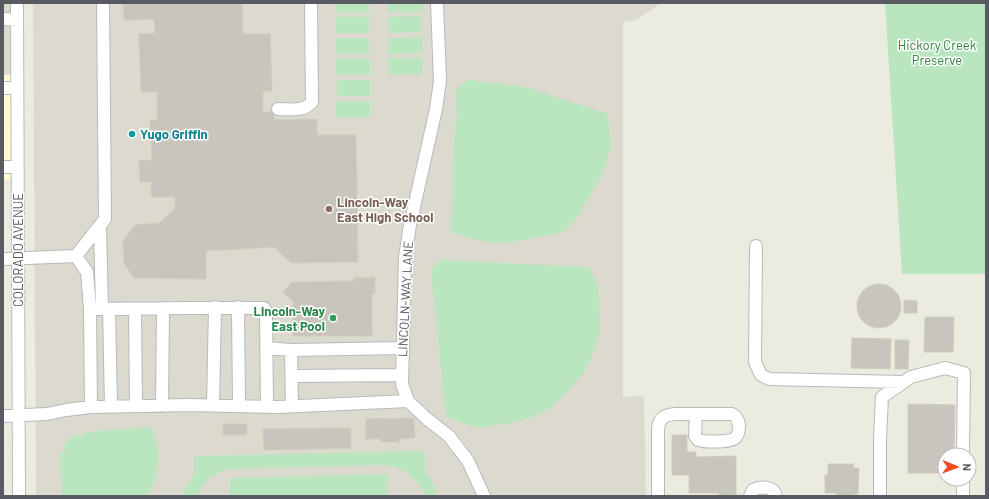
<svg xmlns="http://www.w3.org/2000/svg" width="989" height="499" viewBox="0 0 989 499" font-family="Barlow,sans-serif">
<rect width="100%" height="100%" fill="#ecebdf"/>
<path fill="#fffad1" d="M3 75H15L14 180H3Z"/>
<path fill="#dcdace" d="M3 3H14L15 75H3Z
M33 3H661L636 20 623 22V397L644 396 646 496H36Z"/>
<path fill="#b9e6bf" d="M335 3H369V12H335Z
M388 3H422V12H388Z
M885 3H986V274H902Z
M421 16V32L388 33V17Z
M336 17H369V33H336Z
M422 37V53L388 54V38Z
M336 38H369V54H336Z
M388 58H422V74H388Z
M336 59H370V75H336Z
M337 80H370V96H337Z
M468 80 522 86 608 114 611 145 603 173 576 219 569 227 562 232 554 234 525 240 498 243 480 241 451 232 454 141 457 115 456 89Z
M336 101H370V117H336Z
M439 260 589 267 598 285 600 329 595 350 583 374 567 392 550 408 531 418 511 423 477 428 446 417 431 270Z
M152 427C161 449 160 475 148 496H62L60 453 65 452V444L72 436 81 437 86 432Z
M425 451V472L432 481 438 496H425C418 479 402 465 383 465L230 469C213 473 204 481 197 496H183L187 486 194 476V456Z
M387 474 388 496H230V478Z"/>
<path fill="#c7c5bc" stroke="#d1cdbd" d="M123 3H242L243 34H270L272 91H263V112H274V120L317 119V135H356L358 262 291 263 274 247 206 251V279L134 278 124 263 123 241 135 225 159 223 175 209V197H151V182H140L139 161 152 160 150 120H157V92H141L139 34 155 33 154 19 124 20Z
M375 277V294H372V336H293V301L283 292 292 282 354 281V278Z
M857 306a22 22 0 1 1 44 0a22 22 0 1 1-44 0Z
M904 300 917 301V313H904Z
M925 317H954L953 352H924Z
M852 338 891 339 890 369 851 368Z
M895 340H909L908 369H895Z
M908 404 955 405 954 455H945V473H908Z
M414 418 415 438 399 439V442H381V439H366V419Z
M223 424H247V435H223Z
M351 428V448L264 450 263 429Z
M672 435H687V452H696V457L736 456V495L719 496V493H689V475H672Z
M828 464H854L853 468H859L858 494H854L853 496H837V493H825V475H828Z"/>
<g fill="none" stroke-linecap="round" stroke-linejoin="round">
<g stroke="#b7b9bf" stroke-width="14">
<path id="minor" d="M17 3 19 496
M437 3 440 81 436 109 410 225 405 257 402 384 408 401 427 419 449 436 468 461 484 496
M3 19 17 20
M3 88H17
M278 109C290 109 304 112 312 102L311 3
M3 167H17
M100 226 102 309
M756 246 755 362 761 375 769 379 903 382
M76 256 87 272 90 309
M3 259 76 256 105 219 103 3
M238 307 239 405
M109 309 111 407
M135 309 136 406
M266 348 291 350 403 348
M291 350 292 406
M292 376 402 375
M213 405 215 307
M162 406 163 308
M267 406 266 311 264 308H188L90 309 91 407 189 405 278 407 408 401
M3 416 47 414 66 410 91 407
M658 496V429C659 418 664 415 675 414H732C737 417 738 420 739 425 739 429 739 434 736 437 732 443 705 442 698 440L695 436 696 414
M750 496 753 490C760 486 774 486 776 496
M880 496V439L882 397 911 377 945 368 964 373 963 455
M963 496V479"/>
</g>
<use href="#minor" stroke="#fff" stroke-width="12"/>
</g>
<circle fill="#0f9aa8" stroke="#fff" stroke-width="1.5" cx="132" cy="134" r="4"/>
<circle fill="#8d6e63" stroke="#fff" stroke-width="1.5" cx="329" cy="209" r="4"/>
<circle fill="#2e9e5b" stroke="#fff" stroke-width="1.5" cx="333" cy="318" r="4"/>
<g text-anchor="middle" stroke-width="3" stroke-linejoin="round" paint-order="stroke">
<g font-size="13" fill="#2f813e" stroke="#fff">
<text x="937" y="50">Hickory Creek<tspan x="937" dy="15">Preserve</tspan></text>
</g>
<g font-size="13" font-weight="bold" fill="#0d838f" stroke="#fff" text-anchor="start">
<text x="140" y="139">Yugo Griffin</text>
</g>
<g font-size="13" font-weight="bold" fill="#785e54" stroke="#fff" text-anchor="start">
<text x="337" y="207">Lincoln-Way<tspan x="337" dy="15">East High School</tspan></text>
</g>
<g font-size="13" fill="#585b61" stroke="#fff">
<text transform="translate(18 250) rotate(-90)" y="5">COLORADO AVENUE</text>
<text transform="translate(405 299) rotate(-87)" y="5">LINCOLN-WAY LANE</text>
</g>
<g font-size="13" font-weight="bold" fill="#27864d" stroke="#fff" text-anchor="end">
<text x="325" y="316">Lincoln-Way<tspan x="325" dy="15">East Pool</tspan></text>
</g>
</g>
<rect width="989" height="499" fill="none" stroke="#585b61" stroke-width="8"/>
<g transform="translate(957 467) rotate(91)"><circle r="19" fill="#ffffff" stroke="#bcbdc0"/>
<path d="M0-3L7 15L0 10L-7 15Z" fill="#f04b21"/>
<text y="-6" font-size="11" font-weight="bold" text-anchor="middle" fill="#585b61">N</text>
</g>
</svg>
